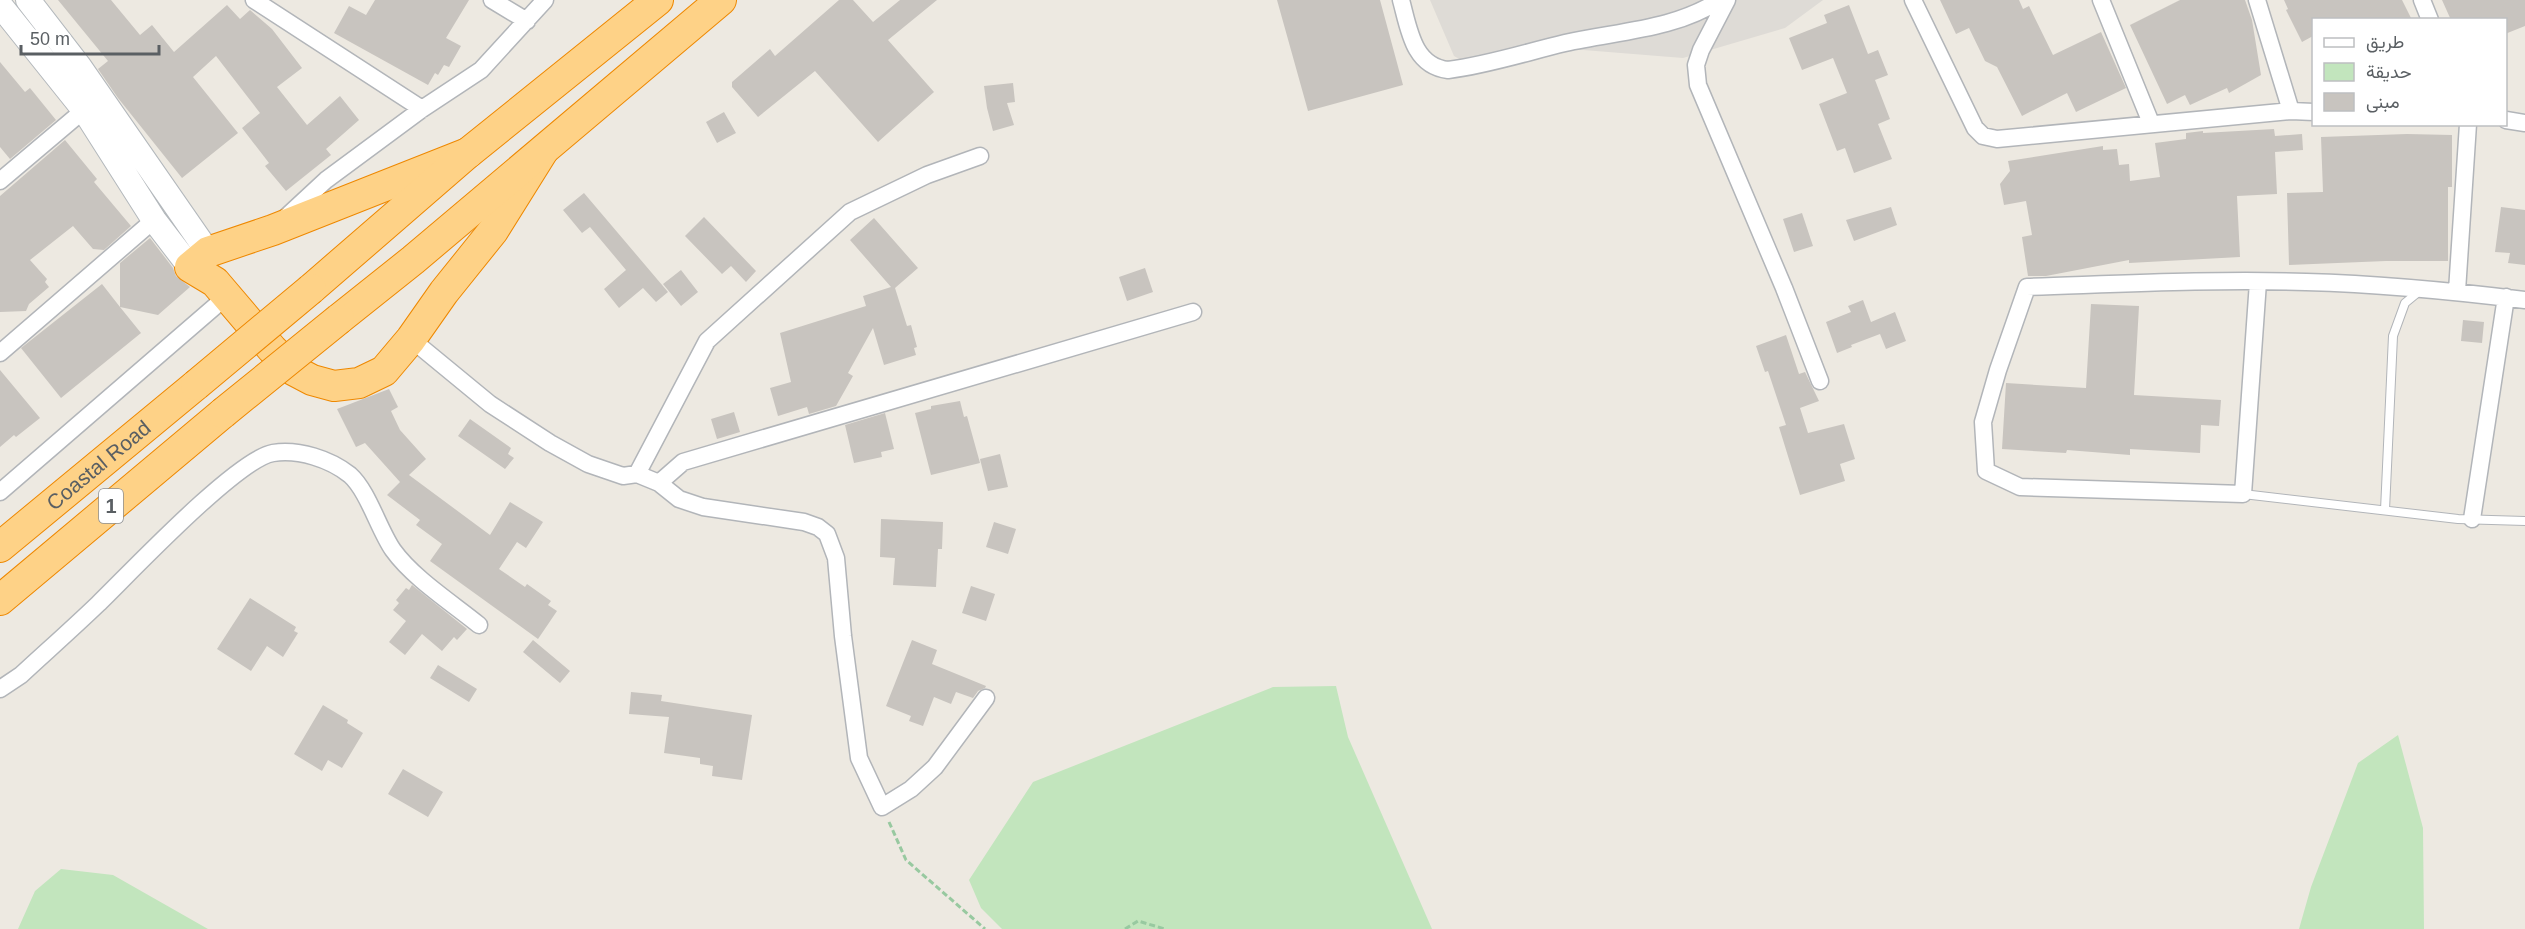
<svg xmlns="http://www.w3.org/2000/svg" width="2525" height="929" viewBox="0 0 2525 929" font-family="Helvetica,Vazirmatn,sans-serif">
<rect width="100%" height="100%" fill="#ede9e1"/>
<path fill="#dedbd6" d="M1430 0H1823L1785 28 1683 58 1571 49 1481 71 1454 56Z"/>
<path fill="#c2e5bd" d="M1336 686 1348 737 1432 929H1002L981 908 969 880 1033 782 1273 687Z
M2398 735 2423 828 2424 929H2299L2311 887 2358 763Z
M61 869 113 875 208 929H18L35 891Z"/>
<path fill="#c8c4bf" d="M58 0H111L140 35 152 25 174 52 227 5 240 19 250 10 272 29 302 68 277 87 307 125 340 96 359 120 326 149 331 155 286 191 265 166 269 163 242 128 260 113 216 56 193 77 238 133 182 178 118 98 98 69 108 61Z
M375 0H469L446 38 461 46 449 67 444 65 438 75 435 73 428 85 334 33 349 6 366 15Z
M839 0H853L873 22 900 0H937L888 40 934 92 878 142 815 71 758 117 732 87V82L770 49 775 56Z
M1277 0H1380L1403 85 1308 111Z
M1940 0H2019L2023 9 2029 6 2053 55 2101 32 2126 88 2076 112 2067 93 2022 116 1997 67 1985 61 1969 28 1956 34Z
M2180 0H2245L2252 20 2261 75 2229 93 2227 88 2190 105 2185 95 2167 104 2130 25Z
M2284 0H2402L2412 20H2313V36L2302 42 2286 10 2288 9Z
M2442 0H2525V26L2505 34V20H2451Z
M1849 5 1868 54 1878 50 1888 75 1875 80 1890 119 1878 124 1892 159 1854 173 1845 148 1837 151 1819 104 1847 93 1833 58 1802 70 1789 38 1827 23 1824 15Z
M0 62 25 92 30 88 56 120 10 159 0 147Z
M1013 83 1015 102 1007 103 1014 125 993 131 987 108 984 86Z
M724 112 736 133 717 143 706 122Z
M2274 129 2275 136 2302 134 2303 150 2275 152 2277 194 2237 196 2240 257 2129 263V260L2046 276H2028L2022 237 2032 235 2026 201 2004 205 2000 184 2010 171 2008 161 2103 146V150L2117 149 2119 165 2129 164 2130 181 2160 177 2155 143 2186 139V133L2203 131V133Z
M2407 134 2452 135V187H2448V261H2386L2289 265 2287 193 2323 192 2321 137Z
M65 140 97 179 94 182 131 226 104 250 93 249 73 226 30 260 47 279 45 282 49 287 29 304 26 311 0 312V196Z
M584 193 668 292 656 302 643 288 619 308 604 289 626 270 590 227 582 233 563 210Z
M1891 207 1897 225 1854 241 1846 220Z
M2501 207 2525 210V265L2508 263 2510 253 2495 252Z
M1802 213 1813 246 1794 252 1783 219Z
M704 217 756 271 746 282 731 266 722 274 685 236Z
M874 218 918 268 895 288 907 326 911 325 917 347 914 348 916 355 884 365 873 328 848 373 853 376 836 406 809 414 807 407 778 416 770 388 791 382 780 333 866 306 863 296 891 287 850 240Z
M150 238 173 268 176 276 190 287 158 315 120 307 141 333 61 398 21 348 102 284 120 307V263Z
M1145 268 1153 292 1127 301 1119 277Z
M681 270 698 292 681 306 663 284Z
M1863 300 1871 322 1895 312 1906 341 1886 349 1880 334 1851 345 1852 347 1837 353 1826 322 1851 312 1848 306Z
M2091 304 2139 306 2134 395 2221 400 2219 426 2201 425 2200 453 2130 449V455L2067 450 2066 453 2002 449 2006 383 2086 388Z
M2463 320 2484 322 2482 343 2461 341Z
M1786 335 1799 374 1805 372 1819 401 1800 408 1808 433 1844 424 1855 459 1840 464 1845 481 1800 495 1779 427 1786 425 1768 371 1765 372 1756 346Z
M0 370 40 418 16 437 14 435 0 447Z
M389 389 398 407 391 411 400 430 426 459 409 475 490 535 510 502 543 522 526 548 517 542 499 569 525 587 527 584 551 601 548 605 557 611 538 639 430 561 442 544 416 525 420 520 387 495 400 482 365 443 356 447 337 409Z
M960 401 964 417 967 416 980 463 931 475 915 413 931 409V406Z
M734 412 740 432 717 439 711 419Z
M885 413 894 449 881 452 882 457 854 463 845 425Z
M470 419 511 448 508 454 514 458 505 469 458 436Z
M1000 454 1008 487 988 491 980 459Z
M881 519 943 522 942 549H938L936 587 893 585 895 558 880 557Z
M994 522 1016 529 1008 554 986 547Z
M412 585 467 629 457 640 454 637 442 651 422 634 405 655 389 642 406 621 393 610 399 603 396 600 406 588 409 590Z
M971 586 995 594 986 621 962 613Z
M250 598 296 627 294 631 298 633 283 657 267 646 251 671 217 649Z
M533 640 570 671 560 683 523 652Z
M912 640 937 650 932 664 986 686 985 688 978 691 973 698 956 692 951 704 934 697 923 726 909 721 911 716 886 706Z
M438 665 477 689 469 702 430 678Z
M631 692 662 695 661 701 752 715 742 780 712 776 713 766 700 764V758L664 753 669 717 629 714Z
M323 705 348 720 347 723 363 733 342 768 328 760 322 771 294 754Z
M403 769 443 792 428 817 388 794Z"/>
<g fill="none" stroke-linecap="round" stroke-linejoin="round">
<g stroke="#b2b5b9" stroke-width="10">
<path id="lane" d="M2243 494 2458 519 2525 521
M2385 510 2393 336 2405 303 2422 289"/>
</g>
<g stroke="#b2b5b9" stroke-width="19">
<path id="street" d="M254 0 422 109
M492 0 527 21
M1401 0C1409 29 1413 66 1448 70 1488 65 1527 52 1565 43 1618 31 1674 30 1720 0
M1727 0 1701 50 1696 65 1698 85 1784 288 1820 381
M1913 0 1975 128 1983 136 1997 139 2291 111 2314 112
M2101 0 2151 123
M2257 0 2291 111
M2422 0 2430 20
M2506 120 2525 123
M0 181 84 110
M285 218 326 180 422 109 481 70 545 0
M2258 282 2243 494 2020 487 1986 471 1983 422 1998 370 2027 287C2120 284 2213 279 2306 282 2379 284 2452 291 2525 300
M2457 291 2468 124
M411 339 490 404 550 443 588 464 623 476 637 474 659 483 679 499 703 507 804 522 818 527 827 534 836 558 843 636 859 758 882 807 911 789 935 767 986 698
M0 353 154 220
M637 474 707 341 850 212 927 175 980 156
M659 483 683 462 1193 312
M0 492 227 296
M2472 519 2506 297
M0 689 21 675C47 651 73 628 98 604 129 574 237 459 273 453 299 449 330 459 350 475 368 491 379 530 393 550 413 578 452 603 479 625"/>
</g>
<g stroke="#b3b8bc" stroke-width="26">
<path id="secondary" d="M28 0 79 66 208 252
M0 5 84 110 154 220 190 267"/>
</g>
<g stroke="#e80" stroke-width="32">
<g id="highway">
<path d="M468 153 273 230 208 252 190 267 215 282 272 349 293 370 312 380 334 386 359 383 384 371 411 339 444 292 493 231 543 151"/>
<path d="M311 289 468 153 658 0"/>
<path d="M339 319 413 260 721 0"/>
<path id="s1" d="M0 547 196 385"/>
<path d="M0 600 223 413"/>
</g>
</g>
<path stroke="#98c9a0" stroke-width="3" stroke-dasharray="6 3" stroke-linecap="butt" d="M889 822 906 860 985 929
M1125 929 1138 921 1165 929"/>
<use href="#lane" stroke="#fff" stroke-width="8"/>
<use href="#street" stroke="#fff" stroke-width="16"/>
<use href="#secondary" stroke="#fff" stroke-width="24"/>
<use href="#highway" stroke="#fed287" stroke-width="30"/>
<g stroke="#e80" stroke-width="32" stroke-linecap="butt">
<path id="highway-bridge" d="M196 385 311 289
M223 413 339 319"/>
</g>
<use href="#highway-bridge" stroke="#fed287" stroke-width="30"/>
</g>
<g text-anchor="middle" stroke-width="4.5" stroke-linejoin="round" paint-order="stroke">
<rect fill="#fff" stroke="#8c8f92" stroke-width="1.5" x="99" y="489" width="24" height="34" rx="4.5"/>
<g font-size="20" font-weight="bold" fill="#5a5f63">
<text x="111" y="513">1</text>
</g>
<g font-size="21" fill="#5a5f63" stroke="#fff">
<text dy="7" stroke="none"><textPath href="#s1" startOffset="128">Coastal Road</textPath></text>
</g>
</g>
<rect x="2312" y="18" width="195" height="108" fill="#ffffff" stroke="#bdbfc1" stroke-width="1.5"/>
<rect x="2324" y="38" width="30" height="9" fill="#ffffff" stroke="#bdbfc1" stroke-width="1.5"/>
<text x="2366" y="48" font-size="18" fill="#5a5f63">طريق</text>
<rect x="2324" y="63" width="30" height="18" fill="#c2e5bd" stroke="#bdbfc1" stroke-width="1.5"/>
<text x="2366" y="78" font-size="18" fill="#5a5f63">حديقة</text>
<rect x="2324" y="93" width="30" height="18" fill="#c8c4bf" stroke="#bdbfc1" stroke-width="1.5"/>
<text x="2366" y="108" font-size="18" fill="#5a5f63">مبنى</text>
<path d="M21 45v9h138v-9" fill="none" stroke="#5a5f63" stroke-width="3"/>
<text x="30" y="45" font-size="18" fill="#5a5f63" stroke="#ffffff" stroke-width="4.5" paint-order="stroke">50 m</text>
</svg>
